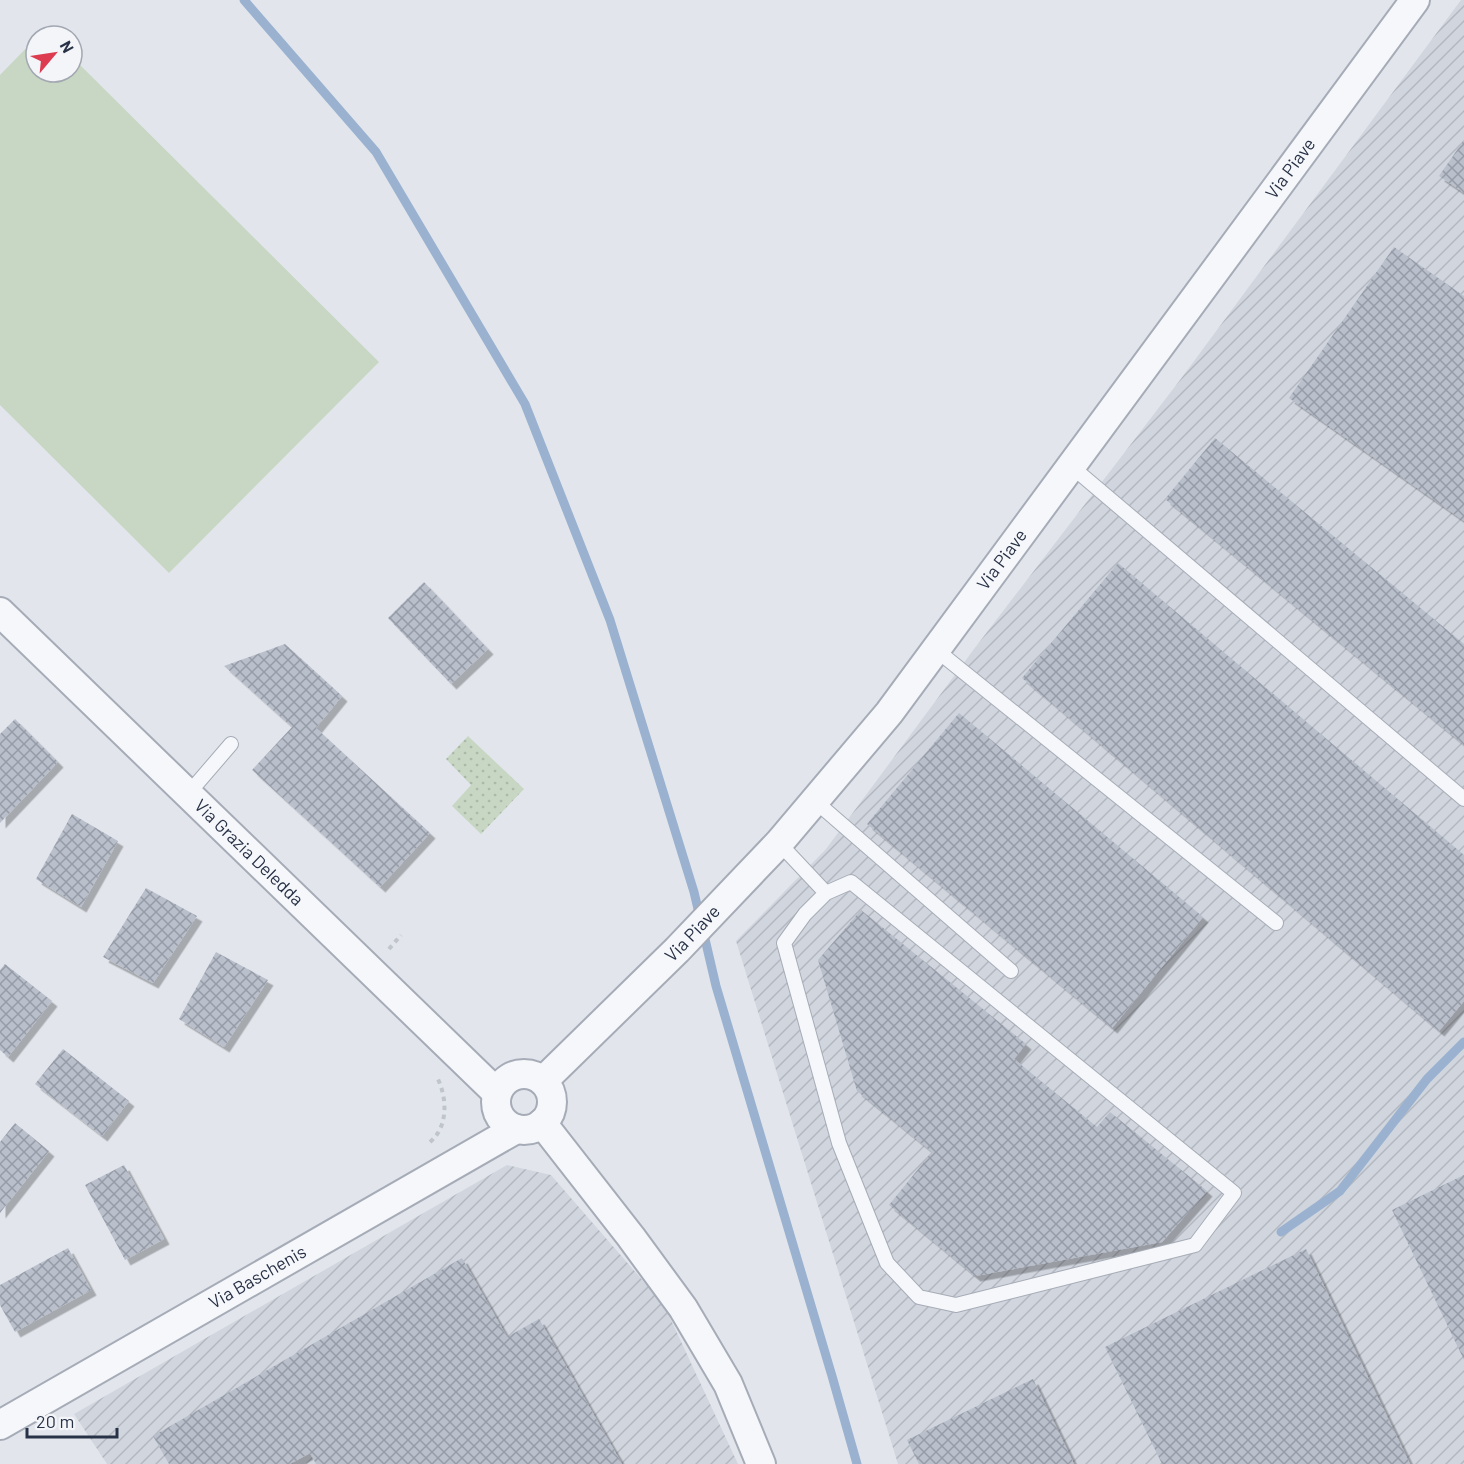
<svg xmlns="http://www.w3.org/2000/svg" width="1464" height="1464" viewBox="0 0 1464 1464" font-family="Barlow,sans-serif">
<defs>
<pattern id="industrial-furrows" width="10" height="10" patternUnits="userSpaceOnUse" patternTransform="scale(1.5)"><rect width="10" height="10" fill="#d0d5de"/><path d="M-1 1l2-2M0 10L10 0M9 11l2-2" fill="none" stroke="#b3b7c0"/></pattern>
<pattern id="green-dots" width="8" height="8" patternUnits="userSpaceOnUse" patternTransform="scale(1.5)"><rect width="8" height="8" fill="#c7d7c3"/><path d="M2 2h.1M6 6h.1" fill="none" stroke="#abb9a9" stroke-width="1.8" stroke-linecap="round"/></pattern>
<pattern id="building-cross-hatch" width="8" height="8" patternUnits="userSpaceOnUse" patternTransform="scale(1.5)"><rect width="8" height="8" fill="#b9bfcb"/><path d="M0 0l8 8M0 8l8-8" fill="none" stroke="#969ca7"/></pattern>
<filter id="shadow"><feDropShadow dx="5.5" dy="5.5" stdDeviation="0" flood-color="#0004"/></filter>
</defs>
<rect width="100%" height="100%" fill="#e2e6ec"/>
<path fill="url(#industrial-furrows)" d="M1461 0H1464V1464H898L736 941 826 849 974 649 1180 380Z
M507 1165 551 1175 664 1305 738 1464H107L74 1414Z"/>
<path fill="url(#green-dots)" d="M468 736 524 789 481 834 452 806 471 785 446 759Z"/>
<path fill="#c7d7c3" d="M36 38V72H72V57L379 362 169 573 0 405V75Z"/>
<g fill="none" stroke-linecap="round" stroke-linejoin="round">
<path stroke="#9ab2d0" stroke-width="9" d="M244 0 376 152 525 404 610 620 694 892 716 986 832 1376 857 1464
M1281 1232 1340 1191 1427 1079 1464 1042"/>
</g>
<path fill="url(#building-cross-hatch)" filter="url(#shadow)" d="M1464 140V193L1439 176Z
M1394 247 1464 296V521L1289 398Z
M1215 438 1464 644V745L1165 499Z
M1118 563 1464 855V1001L1439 1031 1022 678Z
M424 582 488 649 451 684 388 618Z
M285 644 342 696 316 728 430 833 380 887 252 770 292 727 224 666Z
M959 713 1203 917 1112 1028 867 824Z
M15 719 58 762 0 823V734Z
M72 814 118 841 81 907 36 879Z
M146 888 197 916 153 983 103 957Z
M861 910 1026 1044 1014 1059 1097 1127 1110 1112 1207 1191 1162 1242 975 1276 889 1205 932 1152 857 1091 818 960Z
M216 952 268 980 224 1047 179 1019Z
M5 964 52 1001 8 1057 0 1050V970Z
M63 1049 129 1101 102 1136 35 1084Z
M15 1123 49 1151 0 1213V1142Z
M124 1165 164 1239 125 1260 85 1185Z
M1464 1175V1360L1392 1210Z
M68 1248 91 1290 15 1332 0 1305V1285Z
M1306 1249 1410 1464H1162L1105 1347Z
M462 1258 507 1337 539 1319 622 1464H316L310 1453 290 1464H169L153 1436Z
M1033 1379 1074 1464H919L907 1440Z"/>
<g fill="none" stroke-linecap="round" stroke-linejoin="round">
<g stroke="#a6acb7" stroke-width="16">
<path id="lane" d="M1071 466 1464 799
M935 649 1276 923
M188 794 231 744
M815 801 1011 971
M779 843 826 893 805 914 784 943 839 1143 887 1263 919 1297 956 1305 1195 1245 1234 1193 851 882 826 893"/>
</g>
<g stroke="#a6acb7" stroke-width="32">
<g id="street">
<path id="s1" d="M0 612 497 1093"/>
<circle cx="524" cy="1102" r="28"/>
<path id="s2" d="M543 1081 677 950 779 843 889 713 1415 0"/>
<path d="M542 1123 631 1237 683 1308 728 1384 761 1464"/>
<path id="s3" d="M0 1425 516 1129"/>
</g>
</g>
<path stroke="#c0c4cb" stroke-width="4" stroke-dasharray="4.5 4.5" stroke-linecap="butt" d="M389 949 401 935
M430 1142C449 1126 447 1097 437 1077"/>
<use href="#lane" stroke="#f6f7fa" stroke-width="14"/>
<use href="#street" stroke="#f6f7fa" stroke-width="28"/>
</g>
<g text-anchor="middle" stroke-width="4.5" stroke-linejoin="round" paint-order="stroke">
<g font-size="18" fill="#283246" stroke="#f3f5f9">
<text dy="6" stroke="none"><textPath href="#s2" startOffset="1182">Via Piave</textPath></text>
<text dy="6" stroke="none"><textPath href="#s2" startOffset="696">Via Piave</textPath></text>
<text dy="6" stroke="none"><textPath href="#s1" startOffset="346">Via Grazia Deledda</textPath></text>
<text dy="6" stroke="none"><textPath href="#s2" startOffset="210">Via Piave</textPath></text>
<text dy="6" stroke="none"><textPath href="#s3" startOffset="297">Via Baschenis</textPath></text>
</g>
</g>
<g transform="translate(54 54) rotate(61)"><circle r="28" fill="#f3f5f9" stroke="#a2a7b1" stroke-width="1.5"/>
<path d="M0-4.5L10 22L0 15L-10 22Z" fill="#dd3b4f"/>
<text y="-9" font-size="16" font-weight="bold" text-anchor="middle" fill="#283246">N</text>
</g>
<path d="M27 1428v9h90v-9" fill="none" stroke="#283246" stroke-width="3"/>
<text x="36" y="1428" font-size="18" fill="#283246" stroke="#f3f5f9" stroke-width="4.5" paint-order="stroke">20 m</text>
</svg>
